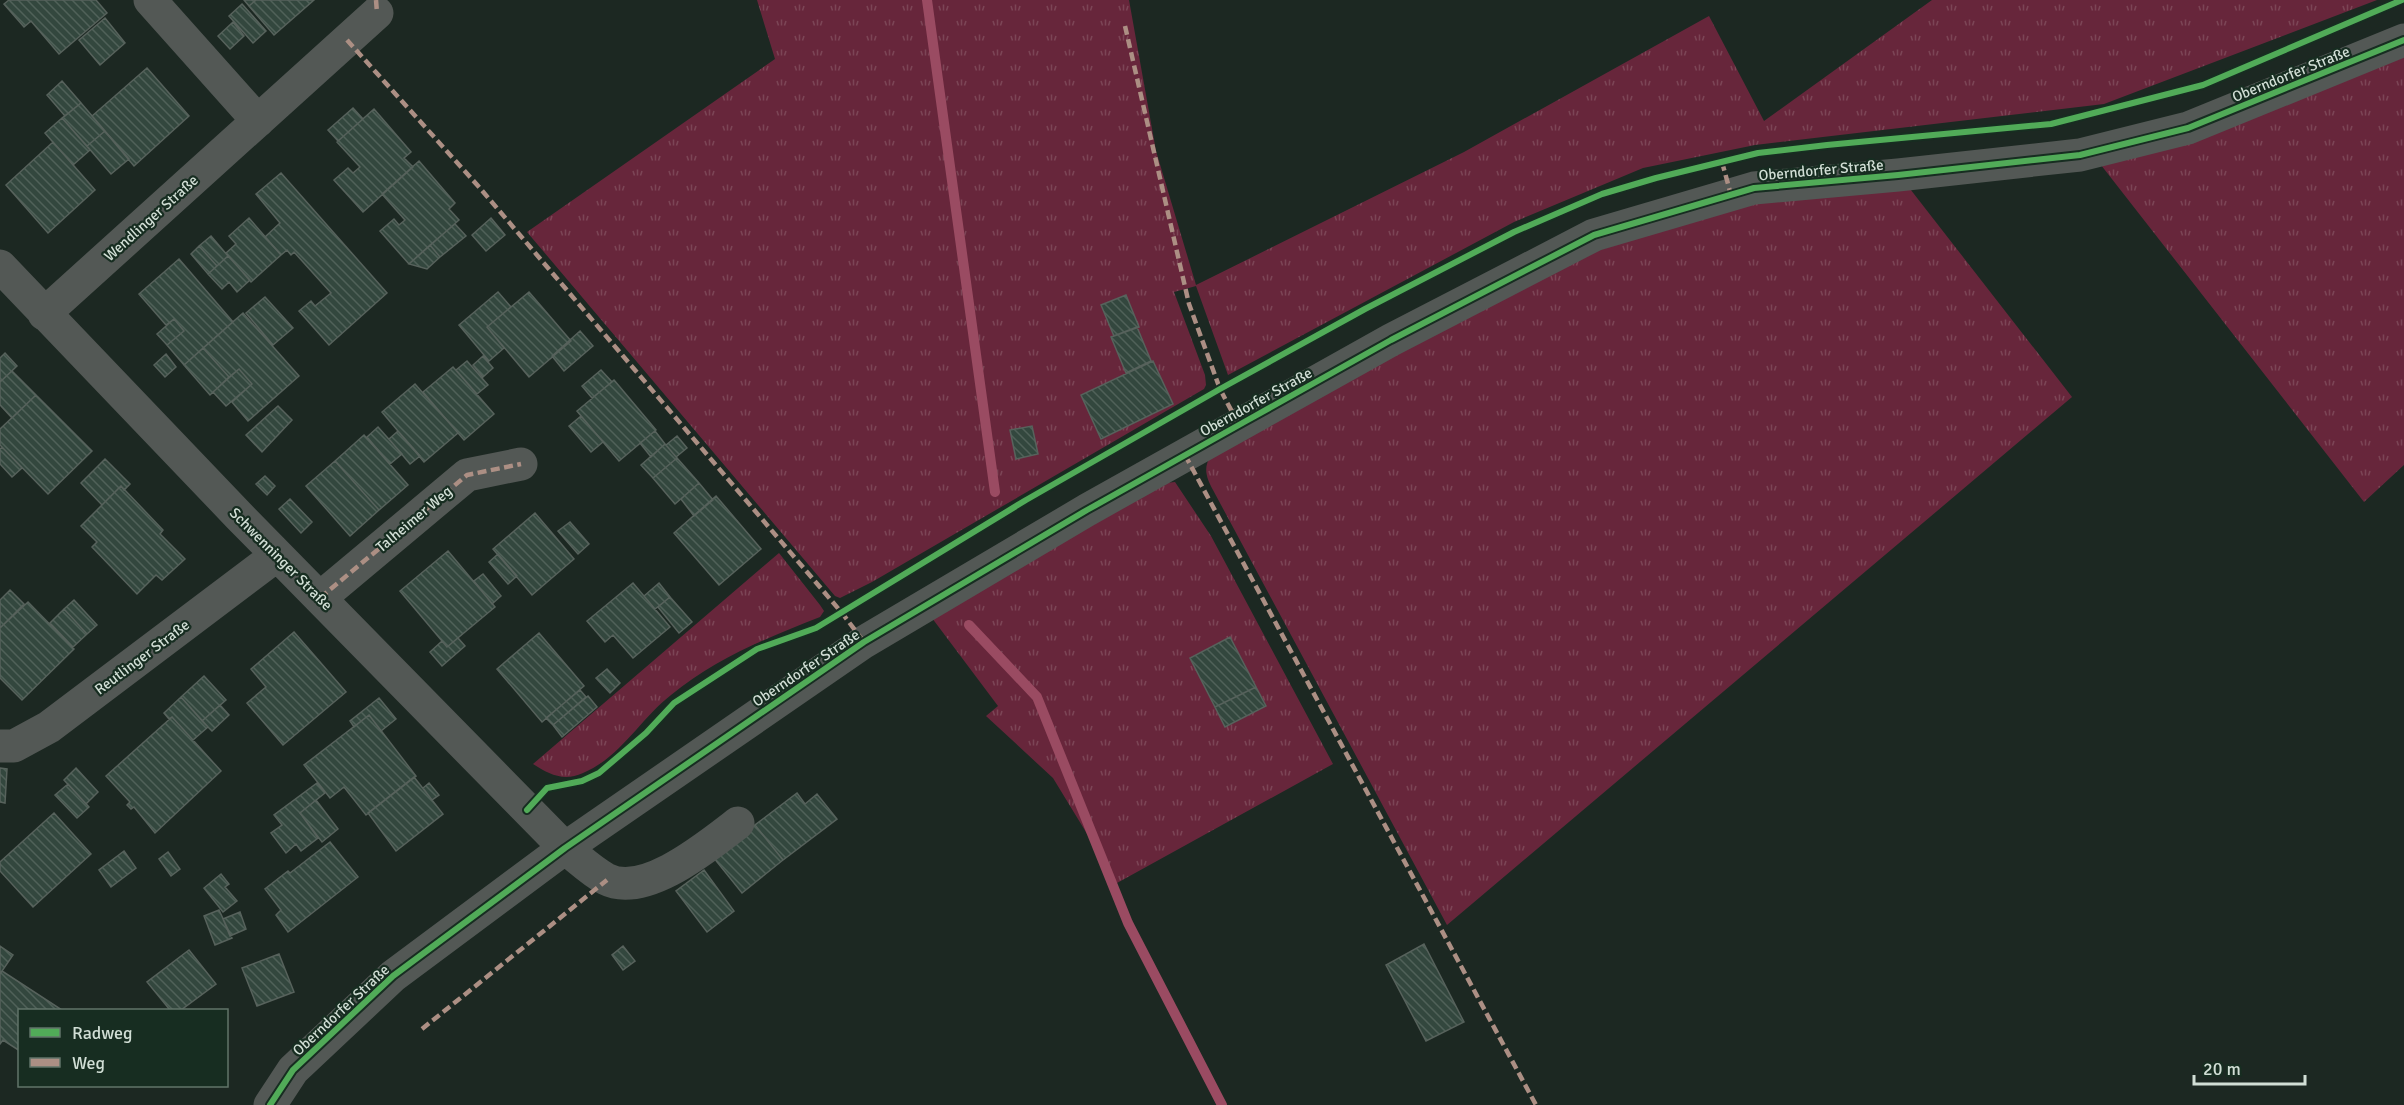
<svg xmlns="http://www.w3.org/2000/svg" width="2404" height="1105" viewBox="0 0 2404 1105" font-family="Signika,sans-serif">
<defs>
<pattern id="grass-tufts" width="24" height="20" patternUnits="userSpaceOnUse" patternTransform="scale(1.5)"><rect width="24" height="20" fill="#67263b"/><path d="M3 7l-1-3M5 7V3M7 7l1-3M15 17l-1-3M17 17v-4M19 17l1-3" fill="none" stroke="#7c4556"/></pattern>
<pattern id="building-back-hatch" width="6" height="6" patternUnits="userSpaceOnUse" patternTransform="scale(1.5)"><rect width="6" height="6" fill="#33473e"/><path d="M-1 5l2 2M0 0l6 6M5-1l2 2" fill="none" stroke="#506159"/></pattern>
</defs>
<rect width="100%" height="100%" fill="#1c2822"/>
<path fill="url(#grass-tufts)" d="M757 0H1129L1156 151 1196 285 1464 152 1709 16 1764 121 1932 0H2377L2104 104 1755 145 1643 168 1514 222 1228 375 1196 286 1174 292 1205 375 1206 385 1204 389 872 582 840 598 835 596 527 232 775 59Z
M2404 52V465L2364 502 2101 165Z
M1907 185 2072 397 1447 925 1213 490C1206 477 1203 468 1211 455L1580 256 1749 204Z
M1175 482 1211 536 1333 764 1117 883 1053 778 986 716 998 706 932 618 1157 484Z
M779 553 820 605 824 611 820 617C767 638 716 658 671 695 640 719 621 757 583 773 563 782 549 774 533 764Z"/>
<g fill="none" stroke-linecap="round" stroke-linejoin="round">
<path stroke="#9a4b62" stroke-width="10" d="M927 0 995 492
M969 625 1037 697 1128 923 1222 1105"/>
</g>
<path fill="url(#building-back-hatch)" stroke="#57625c" stroke-width="1.5" d="M9 0H96L107 13 59 54 31 21 24 27 4 4Z
M244 0H256L249 6Z
M256 0H314L274 35 249 6Z
M242 4 266 31 253 43 229 16Z
M105 18 125 43 100 65 79 40Z
M233 22 244 36 230 49 218 36Z
M147 68 189 116 134 166 92 116Z
M62 81 81 103 65 116 47 95Z
M81 103 105 131 87 146 62 118Z
M353 108 363 119 338 141 328 130Z
M374 109 411 152 404 158 413 167 363 212 334 180 348 168 353 173 360 167 337 142Z
M62 118 90 150 73 165 45 133Z
M105 131 129 159 111 174 87 146Z
M53 142 95 190 48 233 6 185Z
M419 161 455 203 449 209 459 220 409 264 380 231 394 219 399 225 405 220 382 194Z
M281 173 387 293 329 345 299 311 311 301 315 306 331 293 294 252 291 255 287 250 281 255 265 237 280 223 256 194Z
M249 218 281 255 251 282 226 253 236 244 229 236Z
M491 218 505 235 486 251 472 235Z
M455 224 466 236 440 257 430 245Z
M211 236 228 256 217 266 199 246Z
M430 245 440 257 427 269 409 264Z
M199 246 217 266 208 274 191 254Z
M228 256 250 280 237 292 229 282 222 289 208 274Z
M179 259 233 322 184 365 167 345 184 331 174 319 166 325 139 294Z
M498 292 511 307 487 327 504 348 489 361 459 325Z
M529 292 571 341 529 377 487 327Z
M1126 295 1139 327 1114 336 1101 305Z
M265 297 293 328 273 345 246 313Z
M243 313 299 376 248 421 232 402 252 384 239 369 229 377 203 348Z
M174 319 184 331 167 345 157 334Z
M1137 327 1151 361 1126 373 1111 337Z
M580 331 593 346 564 371 552 356Z
M203 348 229 377 210 395 184 365Z
M5 353 17 366 0 382V358Z
M166 354 176 367 165 377 154 365Z
M483 356 493 368 483 377 473 365Z
M467 361 488 385 477 394 456 370Z
M1153 361 1173 404 1101 439 1081 395Z
M453 367 494 414 464 440 423 392Z
M239 369 252 384 226 406 213 392Z
M601 370 612 382 592 398 582 386Z
M12 371 36 395 12 418 0 405V382Z
M614 380 656 430 619 461 577 411Z
M415 384 458 433 424 462 382 412Z
M36 395 92 451 48 494 0 445V429Z
M278 406 292 420 262 452 246 435Z
M581 416 603 442 591 452 569 426Z
M1032 426 1038 454 1016 459 1010 430Z
M378 427 402 454 390 464 367 437Z
M398 431 420 456 410 464 389 439Z
M655 431 665 444 651 457 640 443Z
M364 435 408 485 379 510 335 461Z
M677 436 687 448 676 457 666 445Z
M665 444 677 458 653 478 641 465Z
M2 447 22 468 12 477 0 464V449Z
M677 458 699 483 675 504 653 478Z
M105 459 130 484 124 490 121 486 102 505 81 483Z
M335 461 379 510 350 536 306 486Z
M265 476 275 486 267 495 256 484Z
M699 483 713 500 694 516 681 499Z
M121 486 163 530 160 534 185 559 162 580 156 575 137 594 92 547 97 542 81 526Z
M716 496 761 549 719 585 674 533Z
M290 499 312 522 301 533 279 509Z
M535 513 574 559 532 595 493 549Z
M570 522 589 544 578 554 558 531Z
M448 551 495 607 447 647 400 591Z
M498 554 517 576 508 584 489 562Z
M483 574 501 596 492 604 474 581Z
M633 583 670 627 633 658 613 635 605 642 587 621Z
M659 583 670 597 655 609 644 596Z
M10 590 24 604 0 628V600Z
M670 597 692 622 679 633 658 607Z
M74 600 97 625 87 634 64 609Z
M28 602 74 649 22 700 0 678V628Z
M64 609 87 634 73 647 50 623Z
M294 632 346 692 283 745 247 703 266 687 251 669Z
M539 633 584 686 542 722 497 669Z
M1230 637 1256 687 1215 707 1190 658Z
M458 638 465 646 442 666 430 652 442 641 447 647Z
M607 669 620 683 610 693 596 678Z
M204 676 226 700 202 721 181 697Z
M1256 687 1266 706 1225 727 1215 707Z
M580 690 586 697 553 725 546 718Z
M588 696 597 707 562 737 553 725Z
M181 697 208 727 193 740 172 717 169 719 164 713Z
M379 698 396 719 381 731 369 715 354 727 350 721Z
M220 705 229 715 212 731 202 721Z
M369 715 416 776 366 815 344 787 330 798 304 765Z
M172 717 221 771 155 833 134 807 131 809 127 805 130 802 106 776Z
M0 768 7 769 5 803 0 802Z
M76 768 98 792 86 804 64 780Z
M414 777 443 814 396 851 368 813Z
M317 783 325 793 300 813 318 838 301 851 296 844 286 853 271 833 282 825 274 815Z
M429 783 439 795 432 800 423 788Z
M68 784 89 807 77 818 55 795Z
M797 793 805 804 817 794 837 819 783 860 755 825Z
M316 800 338 829 322 842 300 813Z
M54 813 91 854 33 907 0 871V862Z
M755 825 783 860 742 893 713 857Z
M330 842 358 877 288 932 276 915 281 910 265 889 288 871 290 873Z
M124 851 136 868 111 887 99 870Z
M168 852 180 869 171 876 159 859Z
M704 870 734 911 707 932 676 891Z
M221 874 229 884 225 887 237 901 223 912 204 888Z
M219 910 232 938 215 945 204 916Z
M240 912 246 929 230 936 223 919Z
M1424 944 1464 1022 1426 1041 1386 965Z
M0 946 13 955 0 974Z
M623 946 635 961 623 970 612 955Z
M189 950 216 984 181 1010H170L147 982Z
M279 954 294 992 257 1006 242 968Z
M2 971 62 1010H20V1051L3 1040 0 1044V974Z"/>
<g fill="none" stroke-linecap="round" stroke-linejoin="round">
<path stroke="#535855" stroke-width="33" d="M150 0 258 121
M0 266 239 516 565 848C578 858 591 871 606 879 645 899 709 845 738 823
M44 314 377 13
M320 598 467 475 521 464
M0 746H14L49 727 277 555
M270 1105 293 1070 393 976 565 848 864 642 1087 510 1246 421 1391 340 1594 235 1754 188 1898 175 2080 155 2188 128 2404 40"/>
<path stroke="#ac8f84" stroke-width="4.5" stroke-dasharray="9 4.5" stroke-linecap="butt" d="M376 0 377 13
M1125 26 1189 304 1220 389 1239 425
M347 40 479 187 842 613 864 642
M1722 162 1731 195
M1185 455 1536 1105
M320 598 467 475 521 464
M422 1029 607 880"/>
<g stroke="#172d21" stroke-width="10">
<path id="cycleway" d="M527 810 547 788 582 781 599 773 646 733 674 703 757 649 816 628 1026 500 1220 389 1365 309 1514 232 1602 194 1656 178 1758 153 1827 145 2051 124 2203 85 2402 0
M270 1105 293 1070 393 976 565 848 864 642 1087 510 1246 421 1391 340 1594 235 1754 188 1898 175 2080 155 2188 128 2404 40"/>
</g>
<use href="#cycleway" stroke="#51ab58" stroke-width="6"/>
</g>
<g text-anchor="middle" stroke-width="4.5" stroke-linejoin="round" paint-order="stroke">
<g font-size="15" fill="#d1ded5" stroke="#172d21">
<text transform="translate(2291 74) rotate(-22)" y="5">Oberndorfer Straße</text>
<text transform="translate(1821 170) rotate(-5)" y="5">Oberndorfer Straße</text>
<text transform="translate(151 218) rotate(-42)" y="5">Wendlinger Straße</text>
<text transform="translate(1256 402) rotate(-29)" y="5">Oberndorfer Straße</text>
<text transform="translate(414 519) rotate(-40)" y="5">Talheimer Weg</text>
<text transform="translate(281 559) rotate(45)" y="5">Schwenninger Straße</text>
<text transform="translate(142 657) rotate(-37)" y="5">Reutlinger Straße</text>
<text transform="translate(806 668) rotate(-34)" y="5">Oberndorfer Straße</text>
<text transform="translate(341 1010) rotate(-43)" y="5">Oberndorfer Straße</text>
</g>
</g>
<rect x="18" y="1009" width="210" height="78" fill="#172d21" stroke="#617469" stroke-width="1.5"/>
<rect x="30" y="1028" width="30" height="9" fill="#51ab58" stroke="#617469" stroke-width="1.5"/>
<text x="72" y="1039" font-size="18" fill="#d1ded5">Radweg</text>
<rect x="30" y="1058" width="30" height="9" fill="#ac8f84" stroke="#617469" stroke-width="1.5"/>
<text x="72" y="1069" font-size="18" fill="#d1ded5">Weg</text>
<path d="M2194 1075v9h111v-9" fill="none" stroke="#d1ded5" stroke-width="3"/>
<text x="2203" y="1075" font-size="18" fill="#d1ded5" stroke="#172d21" stroke-width="4.5" paint-order="stroke">20 m</text>
</svg>
